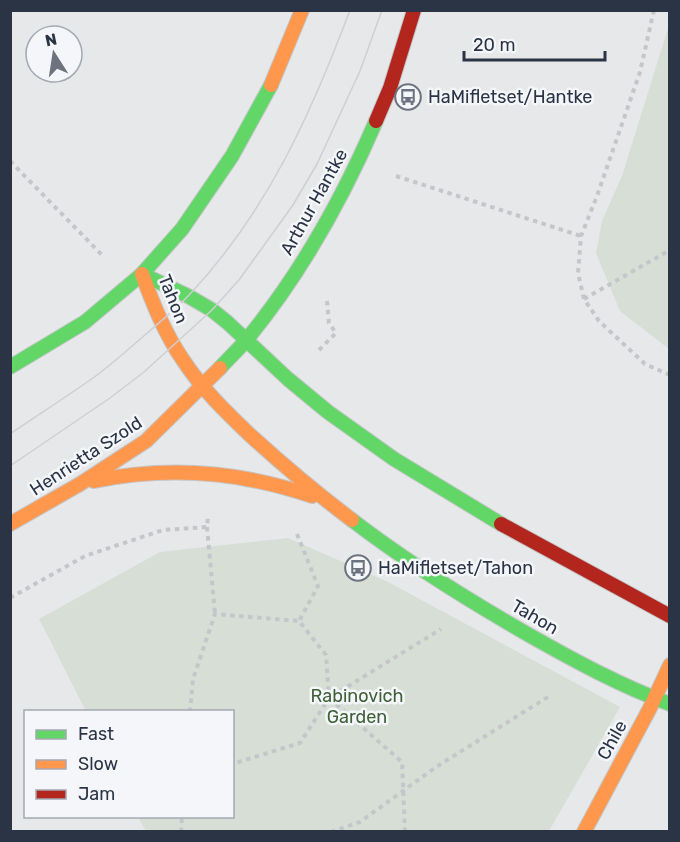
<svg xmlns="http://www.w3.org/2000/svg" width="680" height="842" viewBox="0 0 680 842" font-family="Rubik,sans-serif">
<rect width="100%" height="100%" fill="#e6e8ea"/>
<path fill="#d6ded6" d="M669 25V349L620 311 596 253 602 221 622 176Z
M288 538 388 582 620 707 549 831H146L138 817 232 816V712L86 711 39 619 160 552Z"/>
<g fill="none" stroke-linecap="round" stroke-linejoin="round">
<g stroke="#c4c6c8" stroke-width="16">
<path id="fast" d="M142 274 188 296 212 310 228 323 288 379 328 412 394 459 501 524
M10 367 85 322 142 274 182 229 232 156 271 85
M220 368C229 358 239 349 248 338 301 273 343 198 376 121
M352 520C408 563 468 600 529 635 575 661 621 686 670 704"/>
</g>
<g stroke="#c4c6c8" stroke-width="16">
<path id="slow" d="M271 85 302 10
M142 274C153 304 165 334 183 360 202 389 226 412 250 435 283 465 316 493 352 520
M94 481C167 466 242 472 312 496
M10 524 80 484 146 441 220 368
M584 832 650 708 670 665"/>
</g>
<g stroke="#c4c6c8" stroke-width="16">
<path id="jam" d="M376 121 390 88 414 10
M501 524 670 616"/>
</g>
<path stroke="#c5c6ca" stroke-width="4" stroke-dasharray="4.5 4.5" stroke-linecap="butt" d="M654 10 640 72 597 196 581 236 578 273 584 299 599 321 645 364 670 375
M10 161 102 255
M396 176 581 236
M584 299 670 250
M319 350 336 333 329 323 327 301
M207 527 215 614
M297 534 318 586 299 621
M10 598 85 556 163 530 207 527 208 516
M190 712 193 679 215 614 299 621 326 655 329 698 300 743 232 764
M181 832 182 816
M331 832 360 822 436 767 551 695
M405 832 402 762 329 698 441 629"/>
<use href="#fast" stroke="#63d668" stroke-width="14"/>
<use href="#slow" stroke="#ff974d" stroke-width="14"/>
<use href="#jam" stroke="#b3261e" stroke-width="14"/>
<path stroke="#cecfd2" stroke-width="1.5" d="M10 434C38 415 66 397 93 378 112 364 129 349 146 334 161 321 176 309 190 294 267 212 311 114 350 10
M10 466 110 398 144 372 212 310 239 280 293 205 317 164 360 71 382 10"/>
</g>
<defs>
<g id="bus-ring" transform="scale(1.35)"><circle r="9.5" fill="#f4f6f9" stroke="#6c737f" stroke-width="1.5"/><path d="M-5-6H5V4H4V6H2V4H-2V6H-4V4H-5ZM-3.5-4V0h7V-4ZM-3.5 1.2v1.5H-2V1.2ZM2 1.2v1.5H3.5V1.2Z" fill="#6c737f"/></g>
</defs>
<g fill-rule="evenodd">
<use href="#bus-ring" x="408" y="97"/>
<use href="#bus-ring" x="358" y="568"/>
</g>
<g text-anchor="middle" stroke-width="5" stroke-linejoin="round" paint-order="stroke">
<g font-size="18" fill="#2b3445" stroke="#f4f6f9" text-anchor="start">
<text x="428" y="103">HaMifletset/Hantke</text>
<text x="378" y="574">HaMifletset/Tahon</text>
</g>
<g font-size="18" fill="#2b3445" stroke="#f4f6f9">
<text transform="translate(314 202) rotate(-61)" y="6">Arthur Hantke</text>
<text transform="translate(173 299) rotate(68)" y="6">Tahon</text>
<text transform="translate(86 456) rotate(-33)" y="6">Henrietta Szold</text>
<text transform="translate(535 617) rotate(30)" y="6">Tahon</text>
<text transform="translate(612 740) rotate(-61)" y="6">Chile</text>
</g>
<g font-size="18" fill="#3f6138" stroke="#f4f6f9">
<text x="357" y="702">Rabinovich<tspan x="357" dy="21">Garden</tspan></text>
</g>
</g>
<rect width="680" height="842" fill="none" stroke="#2b3445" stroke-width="24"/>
<rect x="24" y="710" width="210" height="108" fill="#f4f6f9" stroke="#a4a8b1" stroke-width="1.5"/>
<rect x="36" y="730" width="30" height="9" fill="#63d668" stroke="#a4a8b1" stroke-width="1.5"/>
<text x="78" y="740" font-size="18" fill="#2b3445">Fast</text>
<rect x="36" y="760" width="30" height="9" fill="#ff974d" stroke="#a4a8b1" stroke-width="1.5"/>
<text x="78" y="770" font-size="18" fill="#2b3445">Slow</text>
<rect x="36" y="790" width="30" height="9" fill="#b3261e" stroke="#a4a8b1" stroke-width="1.5"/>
<text x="78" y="800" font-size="18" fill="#2b3445">Jam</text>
<g transform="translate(54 54) rotate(348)"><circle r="28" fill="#f4f6f9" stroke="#a4a8b1" stroke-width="1.5"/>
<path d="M0-4.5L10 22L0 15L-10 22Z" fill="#6c737f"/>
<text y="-9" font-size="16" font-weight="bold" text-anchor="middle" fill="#2b3445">N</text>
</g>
<path d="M464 51v9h141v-9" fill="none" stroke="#2b3445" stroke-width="3"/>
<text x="473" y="51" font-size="18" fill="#2b3445" stroke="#f4f6f9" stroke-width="4.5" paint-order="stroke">20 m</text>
</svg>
